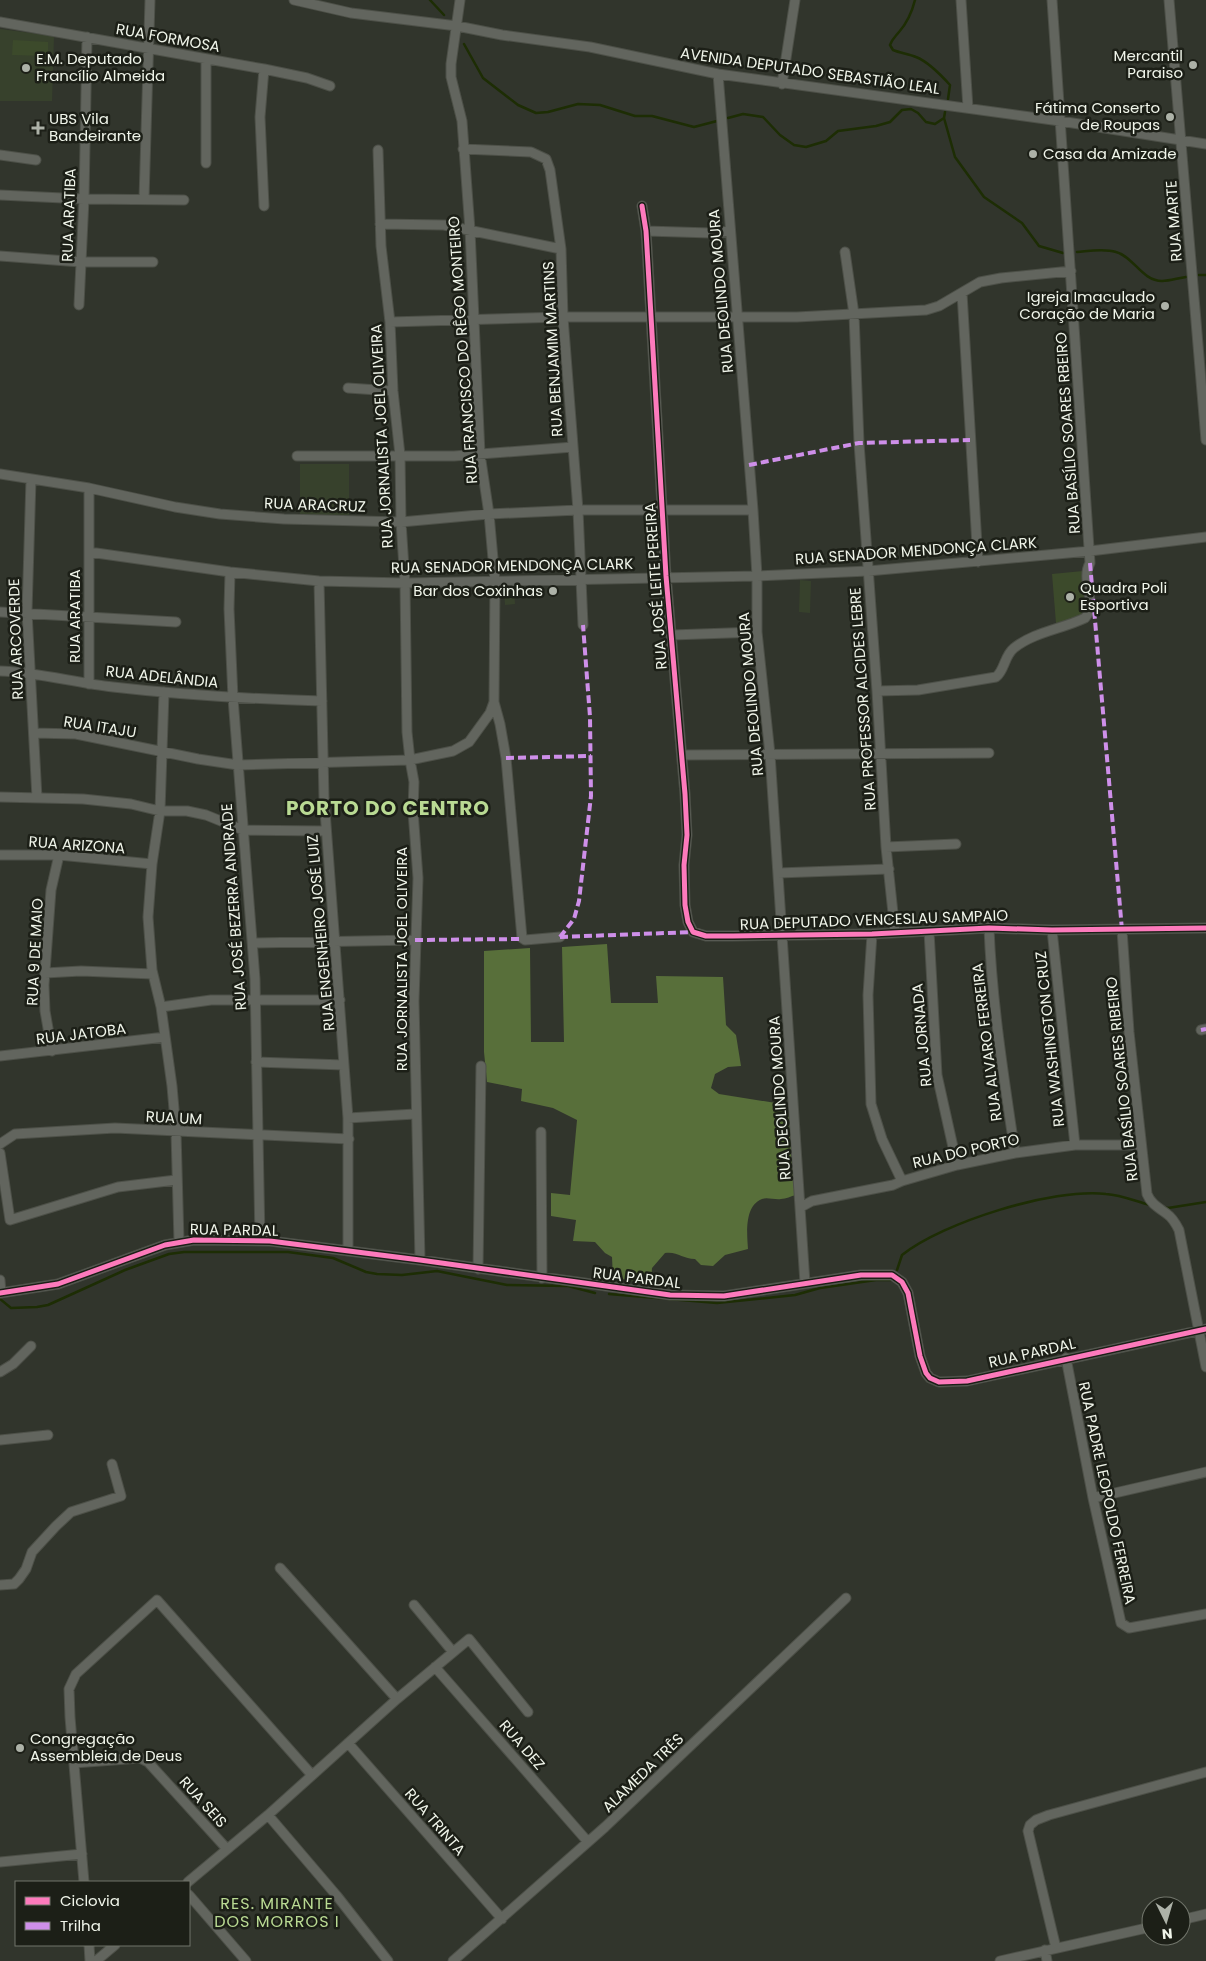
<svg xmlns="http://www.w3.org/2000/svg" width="1206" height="1961" viewBox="0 0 1206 1961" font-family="Poppins,sans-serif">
<rect width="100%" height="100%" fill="#31352c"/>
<path fill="#37412c" d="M0 29 54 36 52 101H0Z
M300 464H349V515H300Z
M800 580 811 581 810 613 799 612Z
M514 587 515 604 505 605 504 588Z"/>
<path fill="#3c4a2b" d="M13 40 48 42V56L12 55Z
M1083 571 1088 620 1056 623 1052 574Z"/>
<path fill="#586f3a" d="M607 944 611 1003H658L656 976 723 977 726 1025 736 1035 741 1066 728 1067 715 1074 711 1088 719 1094 788 1105 796 1195C791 1196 786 1199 781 1199 775 1200 767 1197 762 1199 744 1206 747 1234 748 1249L725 1255 713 1266 701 1265 695 1259C683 1259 677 1251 665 1253L652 1268 651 1282H644L613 1278 612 1257 605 1253 595 1242 573 1241 576 1220 551 1216V1193L570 1195 577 1120 553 1108 521 1101 522 1089 487 1082 484 1052V951L530 948 531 1042H564L562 947Z"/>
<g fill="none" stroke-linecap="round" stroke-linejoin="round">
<path stroke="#1d2d04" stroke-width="2.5" d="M430 0 444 15
M915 0C912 12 907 23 899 32 895 37 892 39 890 45L893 50C900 53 909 54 916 57 929 62 941 75 950 85L948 99
M464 44 483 78 518 105 536 113 548 112 578 104 600 105 635 116H652L694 127 717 121
M945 112 944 118 955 157 984 197 1022 223 1039 246 1063 253
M728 118 743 114 763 117 780 135 794 145 806 147 826 141 838 131 876 126 890 122 902 110 911 109 918 113 926 122 935 124 944 118
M1077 252C1089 251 1104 248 1116 252 1134 257 1142 281 1162 281 1170 281 1178 278 1186 277
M1199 275H1206
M1163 1207 1168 1208 1206 1202
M897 1270 902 1255C944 1222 1052 1188 1106 1194 1121 1195 1135 1201 1150 1205
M609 1294 717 1303 795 1295 820 1288 876 1280H893
M0 1299 11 1308 37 1307 48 1305 125 1270 169 1254 184 1252H288L333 1258 366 1272 377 1274 402 1275 437 1271 507 1285 568 1286 595 1293"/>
<g stroke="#4d5048" stroke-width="11">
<path id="minor" d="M294 0 351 13 457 26 502 35 590 47 718 74 1060 121 1206 144
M460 0 451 64V77L462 121 470 230 480 454 489 514 495 581 494 702 500 724 506 758 522 938 525 940 560 937
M961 0 968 108
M1169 0 1206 440
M0 22 264 69 307 78 330 86
M206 59V163
M718 74 753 510 757 576V632L770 754 805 1283
M782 84 795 0
M463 149 531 152 546 159 550 170 561 249 563 317 578 510 583 625
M378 150 381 246 390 322 393 391 400 455 401 522 405 583 407 732 410 760 414 782 413 811 418 878 414 1001 420 1260
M0 155 36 160
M0 195 84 199 184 200
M144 199 150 0
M264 206 260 117 264 69
M642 206 646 231 651 316 666 576 685 794 687 835 684 865 685 905 688 922 693 932 706 936H733L872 934 989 928 1052 930 1206 928
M380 224 444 225 561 249
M646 231 711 233 730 231
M845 252 854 314 859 443 877 691 886 847 895 932
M0 256 81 262H153
M962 293 978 562
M79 305 84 199 87 37
M390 322 563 317H797L926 310 939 306 980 282 1001 278 1071 271
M348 388 393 391
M297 456H454L573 447
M0 474 89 488 175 507 220 514 284 519 401 522 489 514 578 510H753
M31 479 27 612 37 798
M89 488V684
M89 552 230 572 319 581 405 583 757 576 868 571 1090 551 1206 537
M230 572 229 609 233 698 255 979 260 1240
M319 581 324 798 348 1118V1251
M0 612 176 622
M672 635 757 632
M0 671C38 672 75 683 113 687 182 695 252 699 322 701
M877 691 918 690 996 677C1005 670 1004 656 1014 648 1034 632 1062 629 1085 618 1098 603 1080 580 1090 563L1052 0
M164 692 160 811 152 864 148 917 152 970 161 1007 172 1086 176 1132 179 1242
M34 733 76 734 198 759 238 765 410 760 453 751 469 742 490 713 494 702
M682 755 989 753
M0 797 83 799 131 804 160 811H187L206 815 243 830 326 831
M886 847 956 844
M0 855H59L152 864
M778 873 889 869
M989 928C992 1004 1004 1078 1015 1153
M1052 930 1075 1145
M1122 930 1129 1032 1147 1194C1151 1204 1159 1208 1167 1214 1173 1218 1176 1224 1179 1230L1206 1367
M929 931 937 1075 957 1165
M872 934 868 995 871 1104 882 1139 902 1181
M253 943 415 940
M45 973 81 971 153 974
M161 1007 211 1000H340
M1201 1030 1206 1029
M52 1051 45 1011 44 985 51 890 59 855
M0 1056 165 1037
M256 1062 344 1065
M348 1118 415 1114
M541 1132 542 1278
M0 1144 15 1134 115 1128 349 1139
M0 1153 10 1220 118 1187 176 1180
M801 1207 812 1201 893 1185 902 1181 957 1165 1015 1153 1075 1145H1141
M478 1269 481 1066
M0 1280 1 1293
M0 1293 58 1284 165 1245 194 1240 270 1241 420 1260 670 1295 724 1296 861 1275H892L902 1282 908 1293 920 1356 926 1373 930 1378 939 1382 967 1381 1206 1329
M1066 1358 1093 1498 1121 1623 1129 1628 1206 1614
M0 1372 13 1364 31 1346
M0 1440 48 1435
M1093 1498 1206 1472
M280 1568 397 1699
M0 1585 14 1584 19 1579 26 1569 32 1552 56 1526 71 1512 121 1496 112 1464
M414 1605 453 1652
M435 1667 588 1842
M348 1743 502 1919
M74 1763 140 1758 148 1762 227 1849
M268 1815 337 1896 388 1961
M0 1862 82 1854
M84 1882 70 1717 69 1689 76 1674 157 1600 311 1774
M188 1882 268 1815 397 1699 469 1639 528 1712
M189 1895 246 1961
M1181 1920 1206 1914
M89 1945 90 1961
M1056 1948 1028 1831 1030 1825 1036 1820 1049 1815 1206 1772
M1045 1950 1047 1961
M96 1961 115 1945
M453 1961 605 1827 846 1598
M1000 1961 1151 1927"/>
</g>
<use href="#minor" stroke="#62655e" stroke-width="9"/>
<path stroke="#ce8fe9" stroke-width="4" stroke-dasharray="8 4" stroke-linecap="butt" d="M749 465 859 443 970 440
M1090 563 1122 930
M506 758 591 756
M560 937 574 919 579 901 591 796 590 717 583 625
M560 937 693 932
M415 940 523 939
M1201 1030 1206 1029"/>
<g stroke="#1c1f17" stroke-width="8">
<path id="cycleway" d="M642 206 646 231 651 316 666 576 685 794 687 835 684 865 685 905 688 922 693 932 706 936H733L872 934 989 928 1052 930 1206 928
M0 1293 58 1284 165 1245 194 1240 270 1241 420 1260 670 1295 724 1296 861 1275H892L902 1282 908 1293 920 1356 926 1373 930 1378 939 1382 967 1381 1206 1329"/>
</g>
<use href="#cycleway" stroke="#fd7abc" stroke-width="5"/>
</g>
<g fill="#adb2a8" stroke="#1c1f17" stroke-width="2">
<circle cx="1193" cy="65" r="5"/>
<circle cx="26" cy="68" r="5"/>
<circle cx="1170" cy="117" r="5"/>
<path d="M35.5 120.5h5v5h5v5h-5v5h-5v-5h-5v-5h5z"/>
<circle cx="1033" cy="154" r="5"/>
<circle cx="1165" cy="306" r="5"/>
<circle cx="553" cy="591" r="5"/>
<circle cx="1070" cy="597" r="5"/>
<circle cx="20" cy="1748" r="5"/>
</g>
<g text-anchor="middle" stroke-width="5" stroke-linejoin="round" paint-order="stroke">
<g font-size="15" fill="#f0f5ea" stroke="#1c1f17">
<text transform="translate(168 38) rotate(10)" y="5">RUA FORMOSA</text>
<text transform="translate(810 71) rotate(8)" y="5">AVENIDA DEPUTADO SEBASTIÃO LEAL</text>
<text transform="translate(69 215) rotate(-88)" y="5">RUA ARATIBA</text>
<text transform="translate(1174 221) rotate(-94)" y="5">RUA MARTE</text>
<text transform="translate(721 291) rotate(-95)" y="5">RUA DEOLINDO MOURA</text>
<text transform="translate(553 349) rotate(-93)" y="5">RUA BENJAMIM MARTINS</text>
<text transform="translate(463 350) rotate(-94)" y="5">RUA FRANCISCO DO RÊGO MONTEIRO</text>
<text transform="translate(1068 433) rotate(-94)" y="5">RUA BASÍLIO SOARES RBEIRO</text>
<text transform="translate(382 436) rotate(-93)" y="5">RUA JORNALISTA JOEL OLIVEIRA</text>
<text transform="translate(315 505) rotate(2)" y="5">RUA ARACRUZ</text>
<text transform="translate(916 551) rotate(-4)" y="5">RUA SENADOR MENDONÇA CLARK</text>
<text transform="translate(512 566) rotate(-1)" y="5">RUA SENADOR MENDONÇA CLARK</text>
<text transform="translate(656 586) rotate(-94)" y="5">RUA JOSÉ LEITE PEREIRA</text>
<text transform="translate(75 616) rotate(-90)" y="5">RUA ARATIBA</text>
<text transform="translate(16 639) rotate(-92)" y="5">RUA ARCOVERDE</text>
<text transform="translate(162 677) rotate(6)" y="5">RUA ADELÂNDIA</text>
<text transform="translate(751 694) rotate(-95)" y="5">RUA DEOLINDO MOURA</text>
<text transform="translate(863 699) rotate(-94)" y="5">RUA PROFESSOR ALCIDES LEBRE</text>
<text transform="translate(100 727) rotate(9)" y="5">RUA ITAJU</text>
<text transform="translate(77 845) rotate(4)" y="5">RUA ARIZONA</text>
<text transform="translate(234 907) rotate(-94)" y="5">RUA JOSÉ BEZERRA ANDRADE</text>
<text transform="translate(874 920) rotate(-2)" y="5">RUA DEPUTADO VENCESLAU SAMPAIO</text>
<text transform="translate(321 933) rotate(-95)" y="5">RUA ENGENHEIRO JOSÉ LUIZ</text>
<text transform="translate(35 952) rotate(-87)" y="5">RUA 9 DE MAIO</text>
<text transform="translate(402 959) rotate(-90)" y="5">RUA JORNALISTA JOEL OLIVEIRA</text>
<text transform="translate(81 1034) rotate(-7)" y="5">RUA JATOBA</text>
<text transform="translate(922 1035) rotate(-95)" y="5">RUA JORNADA</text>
<text transform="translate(1050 1039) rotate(-96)" y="5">RUA WASHINGTON CRUZ</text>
<text transform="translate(987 1042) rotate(-97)" y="5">RUA ALVARO FERREIRA</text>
<text transform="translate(1122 1079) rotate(-96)" y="5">RUA BASÍLIO SOARES RIBEIRO</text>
<text transform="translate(780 1098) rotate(-94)" y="5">RUA DEOLINDO MOURA</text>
<text transform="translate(174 1118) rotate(3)" y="5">RUA UM</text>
<text transform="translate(966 1151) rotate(-13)" y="5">RUA DO PORTO</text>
<text transform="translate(234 1230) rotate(1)" y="5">RUA PARDAL</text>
<text transform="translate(637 1278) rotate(7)" y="5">RUA PARDAL</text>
<text transform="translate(1032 1353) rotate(-13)" y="5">RUA PARDAL</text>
<text transform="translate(1107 1493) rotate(78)" y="5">RUA PADRE LEOPOLDO FERREIRA</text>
<text transform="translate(522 1745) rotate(49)" y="5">RUA DEZ</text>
<text transform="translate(643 1773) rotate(-44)" y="5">ALAMEDA TRÊS</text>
<text transform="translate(203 1802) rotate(48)" y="5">RUA SEIS</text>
<text transform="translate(435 1822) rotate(49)" y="5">RUA TRINTA</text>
</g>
<g font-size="15" fill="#f0f5ea" stroke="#1c1f17" text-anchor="start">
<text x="1183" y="61" text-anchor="end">Mercantil<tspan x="1183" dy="17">Paraiso</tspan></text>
<text x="36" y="64">E.M. Deputado<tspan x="36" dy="17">Francílio Almeida</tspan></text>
<text x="1160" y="113" text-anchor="end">Fátima Conserto<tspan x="1160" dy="17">de Roupas</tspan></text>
<text x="49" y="124">UBS Vila<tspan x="49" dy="17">Bandeirante</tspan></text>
<text x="1043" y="159">Casa da Amizade</text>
<text x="1155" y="302" text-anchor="end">Igreja Imaculado<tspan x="1155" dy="17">Coração de Maria</tspan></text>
<text x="1080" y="593">Quadra Poli<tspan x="1080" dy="17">Esportiva</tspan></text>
<text x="543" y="596" text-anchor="end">Bar dos Coxinhas</text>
<text x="30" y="1744">Congregação<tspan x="30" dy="17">Assembleia de Deus</tspan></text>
</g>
<g font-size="16" letter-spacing="1" fill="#b9da93" stroke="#1c1f17">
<text x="277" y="1909">RES. MIRANTE<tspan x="277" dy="18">DOS MORROS I</tspan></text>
</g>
<g font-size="20" font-weight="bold" letter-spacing="1" fill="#b9da93" stroke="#1c1f17">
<text x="388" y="815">PORTO DO CENTRO</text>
</g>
</g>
<rect x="15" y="1881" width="175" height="65" fill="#1c1f17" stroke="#71756b"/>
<rect x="25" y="1897" width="25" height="8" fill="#fd7abc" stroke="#71756b"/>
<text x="60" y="1906" font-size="15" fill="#f0f5ea">Ciclovia</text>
<rect x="25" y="1922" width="25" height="8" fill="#ce8fe9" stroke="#71756b"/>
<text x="60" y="1931" font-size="15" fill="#f0f5ea">Trilha</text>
<g transform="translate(1166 1921) rotate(175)"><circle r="24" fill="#1c1f17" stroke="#71756b"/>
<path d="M0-4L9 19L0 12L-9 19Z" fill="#adb2a8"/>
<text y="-8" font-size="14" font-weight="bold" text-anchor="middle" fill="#f0f5ea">N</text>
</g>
</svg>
